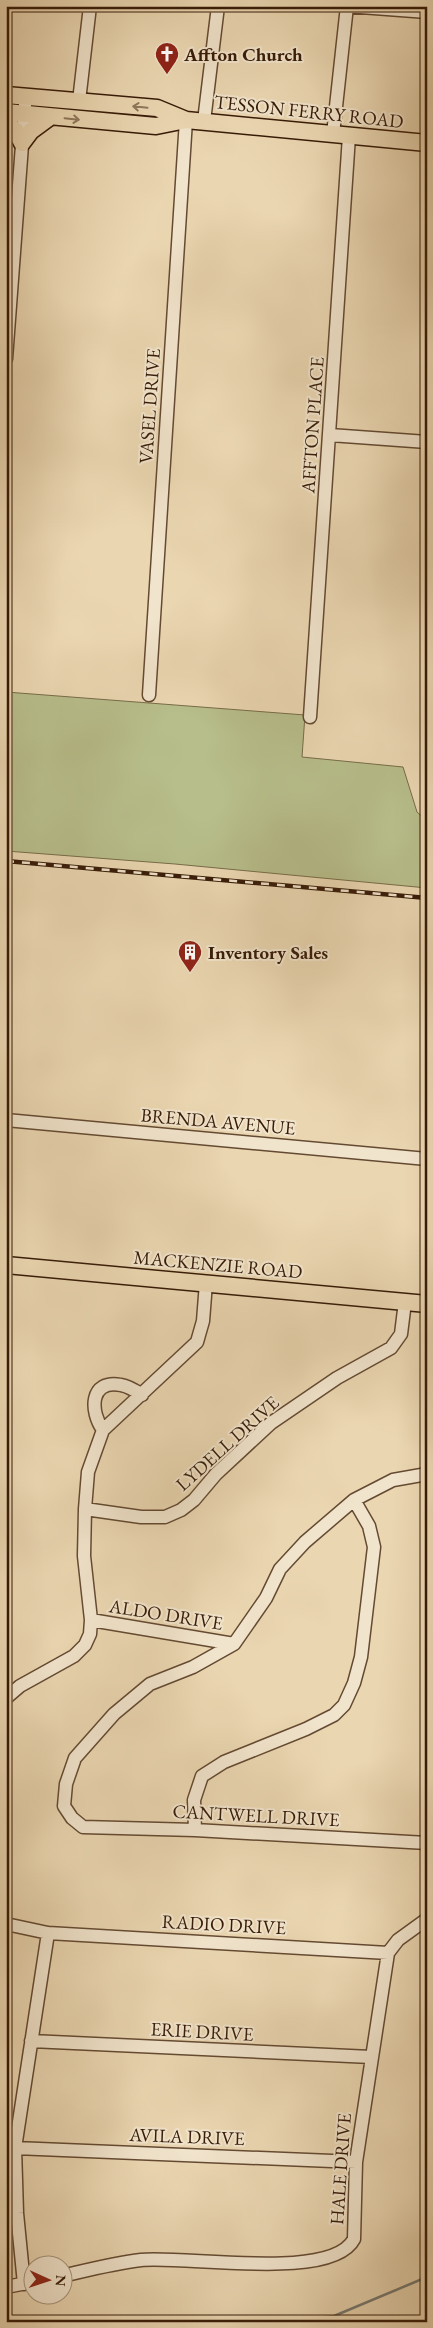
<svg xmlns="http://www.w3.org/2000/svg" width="433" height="2328" viewBox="0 0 433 2328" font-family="'EB Garamond',serif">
<rect width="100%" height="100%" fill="#ead6b1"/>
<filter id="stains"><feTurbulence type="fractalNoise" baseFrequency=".004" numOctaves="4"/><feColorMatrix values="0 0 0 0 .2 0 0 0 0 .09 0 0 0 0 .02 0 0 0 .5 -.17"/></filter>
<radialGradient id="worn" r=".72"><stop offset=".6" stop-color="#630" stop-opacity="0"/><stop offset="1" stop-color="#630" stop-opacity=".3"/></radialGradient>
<path fill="#b7be8b" stroke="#776c49" d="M6 692 305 715 302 757 403 767 417 812 427 821V888L175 864 6 851Z"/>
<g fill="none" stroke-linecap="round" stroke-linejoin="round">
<path stroke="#747871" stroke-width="2.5" d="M130 2322 162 2319 217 2322
M279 2322 334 2316 427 2277"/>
<g stroke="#644a32" stroke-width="15">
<path id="minor" d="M347 6 427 12
M79 101 90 6
M204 121 218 6
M333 134 347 6
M6 359 25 105
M330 435 427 442
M149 695 186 120
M310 717 349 136
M6 1120 427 1159
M103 1430C90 1412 89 1379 121 1385 128 1386 136 1391 142 1395
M427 1474 393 1480 354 1500 305 1542 280 1569 266 1598 234 1644 193 1667 150 1684 114 1714 75 1758 66 1784 64 1806 72 1818 83 1827 195 1830 427 1843
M85 1509 141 1517H165L181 1510 194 1500 216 1474 271 1423 337 1378 391 1348 401 1334 405 1302
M91 1620 234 1644
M6 1698 20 1686 74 1656 85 1645 90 1634 91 1620 84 1556 85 1509 88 1472 103 1430 197 1342 203 1321 206 1283
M195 1830 194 1800 202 1776 224 1762 306 1729 334 1715 344 1705 354 1683 361 1657 374 1547 369 1526 354 1500
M6 1924 48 1933 388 1953 398 1940 427 1919
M31 2041 371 2057
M15 2148 356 2162
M62 2276C88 2270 115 2263 141 2260 184 2255 332 2282 354 2239L356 2162 388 1953
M24 2284 17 2213 15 2148 48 1933
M6 2287 32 2282"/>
</g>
<g stroke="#371b07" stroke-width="19">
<path id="major" d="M6 95 157 108 186 120 427 143
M6 112 156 126 186 120
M6 122 16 131 22 143 31 131 50 117
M6 1265 427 1304"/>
</g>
<use href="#minor" stroke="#f1e4cc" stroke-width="12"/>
<use href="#major" stroke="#ead6b1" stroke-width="16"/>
<g stroke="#371b07" stroke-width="4.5">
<path id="rail" d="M6 861 427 898"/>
</g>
<use href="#rail" stroke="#f1e4cc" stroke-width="2.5" stroke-dasharray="8" stroke-linecap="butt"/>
</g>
<defs><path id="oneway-shaft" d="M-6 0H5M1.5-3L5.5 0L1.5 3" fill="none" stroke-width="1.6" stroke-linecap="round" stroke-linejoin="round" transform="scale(1.25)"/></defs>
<g stroke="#90785c">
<use href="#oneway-shaft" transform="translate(140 107) rotate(-174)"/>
<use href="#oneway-shaft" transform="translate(72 119) rotate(6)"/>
</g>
<defs>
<g id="church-pin" transform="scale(1.25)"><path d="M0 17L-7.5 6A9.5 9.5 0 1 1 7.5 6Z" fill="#8f2418" stroke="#f1e4cc"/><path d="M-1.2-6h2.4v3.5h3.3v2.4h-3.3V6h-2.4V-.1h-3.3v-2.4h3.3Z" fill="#fff"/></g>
<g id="building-pin" transform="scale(1.25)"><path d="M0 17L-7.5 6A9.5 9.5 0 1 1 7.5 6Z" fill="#8f2418" stroke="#f1e4cc"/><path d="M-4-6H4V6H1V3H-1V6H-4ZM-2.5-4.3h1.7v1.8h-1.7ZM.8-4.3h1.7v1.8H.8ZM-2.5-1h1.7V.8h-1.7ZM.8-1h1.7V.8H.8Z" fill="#fff"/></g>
</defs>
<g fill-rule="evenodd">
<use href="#church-pin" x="167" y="54"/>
<use href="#building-pin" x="190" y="952"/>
</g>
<g text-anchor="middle" stroke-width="4" stroke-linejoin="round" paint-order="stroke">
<g font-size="19" font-weight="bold" fill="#371b07" stroke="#f1e4cc" text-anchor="start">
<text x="184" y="61">Affton Church</text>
<text x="208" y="959">Inventory Sales</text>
</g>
<g font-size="19" fill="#371b07" stroke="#f1e4cc">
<text transform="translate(309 111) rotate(6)" y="7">TESSON FERRY ROAD</text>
<text transform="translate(149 406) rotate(-86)" y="7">VASEL DRIVE</text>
<text transform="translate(312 425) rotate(-86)" y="7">AFFTON PLACE</text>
<text transform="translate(218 1121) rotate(5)" y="7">BRENDA AVENUE</text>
<text transform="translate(218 1264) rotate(5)" y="7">MACKENZIE ROAD</text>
<text transform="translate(227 1443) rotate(-42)" y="7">LYDELL DRIVE</text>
<text transform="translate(166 1614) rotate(9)" y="7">ALDO DRIVE</text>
<text transform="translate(256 1815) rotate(3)" y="7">CANTWELL DRIVE</text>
<text transform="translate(224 1924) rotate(3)" y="7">RADIO DRIVE</text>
<text transform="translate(202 2031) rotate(3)" y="7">ERIE DRIVE</text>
<text transform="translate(187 2136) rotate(2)" y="7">AVILA DRIVE</text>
<text transform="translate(340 2169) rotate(-86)" y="7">HALE DRIVE</text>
</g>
</g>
<rect width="433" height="2328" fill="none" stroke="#ead6b1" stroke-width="25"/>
<rect x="8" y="8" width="418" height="2313" fill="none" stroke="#371b07" stroke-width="2.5"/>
<rect x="12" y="12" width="408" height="2303" fill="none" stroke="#371b07"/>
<g transform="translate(48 2280) rotate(93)"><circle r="24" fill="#f1e4cc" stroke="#a7947d"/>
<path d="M0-4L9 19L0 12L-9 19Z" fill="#8f2418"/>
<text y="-8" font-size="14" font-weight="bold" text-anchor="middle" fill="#371b07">N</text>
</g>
<rect width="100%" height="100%" filter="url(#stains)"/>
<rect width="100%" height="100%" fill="url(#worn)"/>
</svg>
